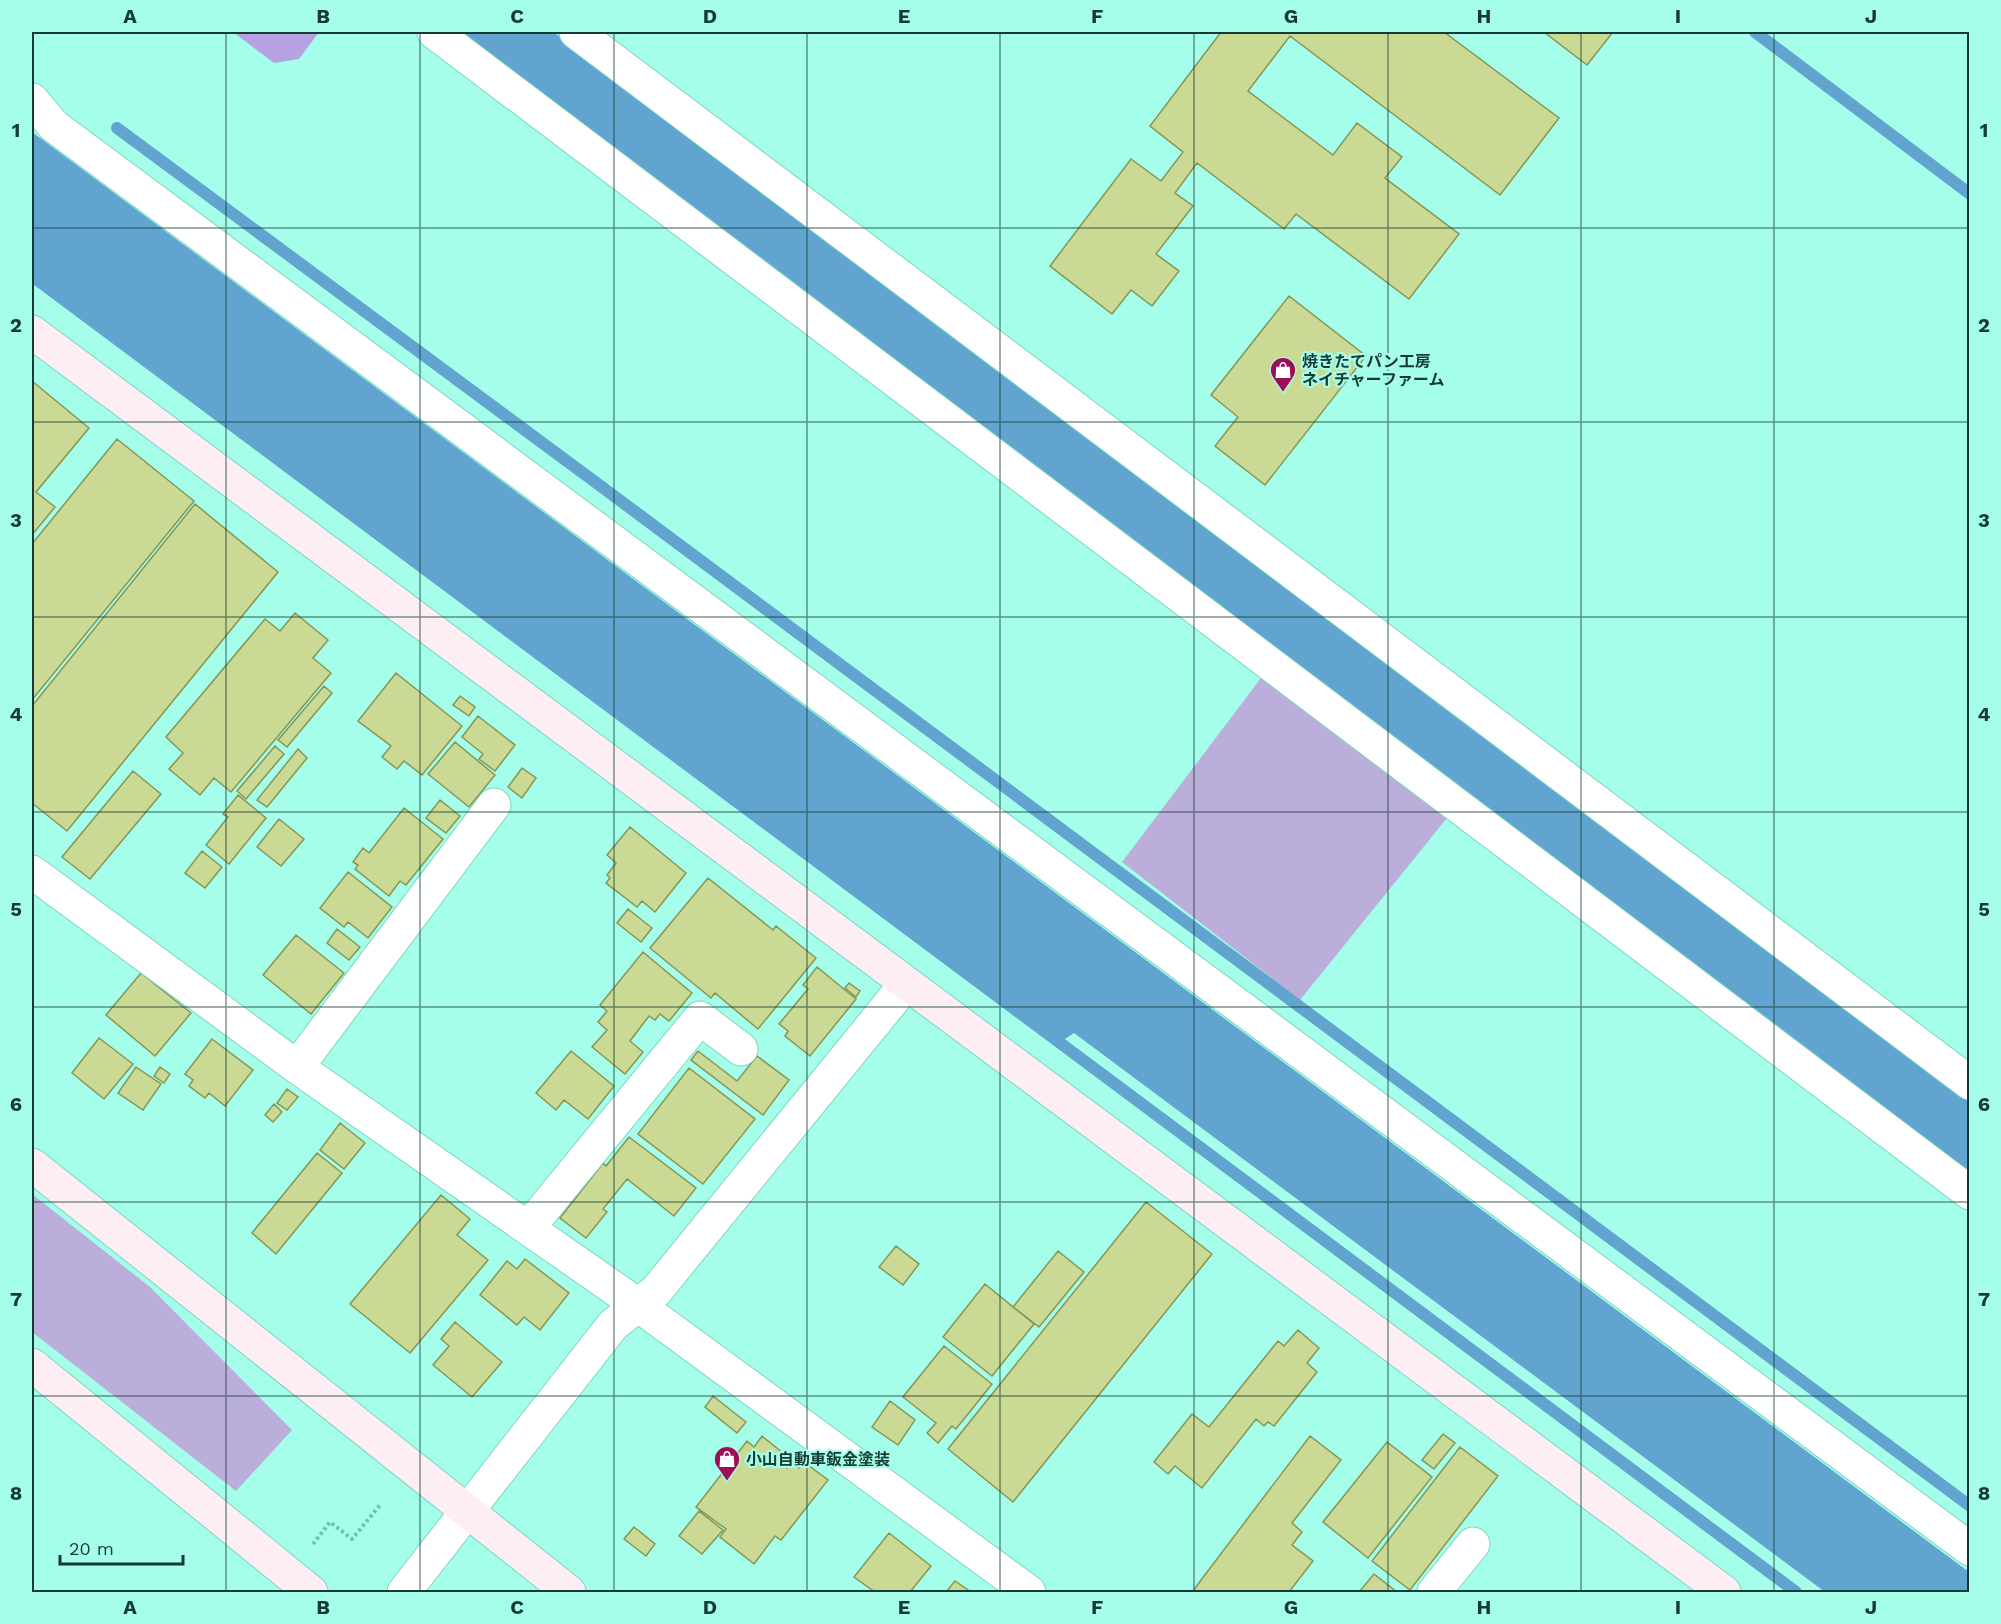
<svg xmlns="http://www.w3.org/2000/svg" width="2001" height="1624" viewBox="0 0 2001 1624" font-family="'Work Sans','Noto Sans JP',sans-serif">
<rect width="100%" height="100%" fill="#a4feea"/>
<path fill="#bcaedb" d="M1264 674 1451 813 1300 1000 1122 862Z
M32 1194 150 1287 292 1430 236 1491 32 1332Z"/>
<path fill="#b6a2e3" d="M233 32H319L299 59 274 63Z"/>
<path fill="#61a4d0" d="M32 132 1969 1572V1592H1825L1074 1033 1062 1041 32 270Z"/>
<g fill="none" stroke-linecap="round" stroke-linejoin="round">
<path stroke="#61a4d0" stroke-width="12" d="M1755 32 1970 194
M117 128 606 490 1970 1506
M32 276 1796 1592"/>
<path stroke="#61a4d0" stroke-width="74" d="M492 32 1970 1144"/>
</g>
<path fill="#cada95" stroke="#879553" stroke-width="1.5" d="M1221 32H1444L1559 118 1500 195 1290 36 1248 91 1333 155 1357 123 1402 157 1385 178 1459 234 1409 299 1296 214 1284 229 1197 163 1175 193 1193 206 1156 254 1179 271 1152 306 1131 290 1112 314 1050 266 1131 159 1161 181 1183 152 1150 126Z
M1544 32H1613L1587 65Z
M1289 296 1366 356 1265 485 1215 446 1238 417 1211 395Z
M32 381 89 428 36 492 55 507 32 535Z
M117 439 194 501 32 700V544Z
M195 504 278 572 67 831 32 803V706Z
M295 613 328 640 313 658 331 673 231 792 214 778 200 795 169 769 183 753 166 737 265 619 280 631Z
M396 673 462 726 422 775 404 761 397 769 382 757 391 746 358 721Z
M324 686 332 693 287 747 278 740Z
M460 696 475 707 469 716 453 705Z
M478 716 515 745 495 771 479 759 483 754 462 737Z
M455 742 495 775 469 807 428 774Z
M275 746 284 754 246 799 237 791Z
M298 749 307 758 267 807 257 800Z
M522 768 536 778 522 798 508 787Z
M133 771 161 794 90 879 62 857Z
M238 795 266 818 229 864 206 845 228 817 223 814Z
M440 800 460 816 446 833 426 818Z
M404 808 443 839 406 885 400 881 389 896 355 869 358 865 353 862 363 848 369 853Z
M279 819 304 839 281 866 257 847Z
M630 827 686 873 655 912 642 901 637 907 606 883 610 878 607 875 616 863 607 855Z
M202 851 222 867 205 888 185 873Z
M348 872 392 907 368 938 348 922 344 927 320 908Z
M708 878 773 930 776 926 816 958 758 1029 715 993 711 998 650 948Z
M628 909 652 928 641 942 617 923Z
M337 929 360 947 349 960 327 943Z
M296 935 344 973 311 1014 263 975Z
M643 952 692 993 669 1021 660 1014 655 1020 649 1016 630 1041 643 1052 625 1074 592 1047 607 1030 598 1022 607 1011 600 1005Z
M817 967 856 999 810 1056 785 1036 788 1031 779 1024 808 989 803 985Z
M141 973 191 1013 155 1056 106 1015Z
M849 983 860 991 856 997 845 988Z
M99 1038 133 1064 104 1099 72 1073Z
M212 1039 253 1070 225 1106 209 1093 205 1098 189 1086 193 1080 185 1074Z
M571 1051 614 1086 588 1119 564 1100 556 1110 536 1093Z
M698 1051 737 1081 757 1056 789 1080 763 1115 691 1060Z
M136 1067 161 1084 143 1110 118 1093Z
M160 1067 170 1074 164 1083 154 1076Z
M689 1068 755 1119 703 1184 638 1134Z
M287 1089 298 1097 287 1110 277 1103Z
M274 1104 282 1112 273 1122 265 1115Z
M340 1123 365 1143 344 1169 320 1150Z
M629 1137 696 1188 674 1216 627 1179 603 1209 607 1212 586 1238 560 1218 603 1163 606 1166Z
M317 1153 342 1173 276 1254 252 1233Z
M441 1195 470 1219 457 1235 488 1260 410 1353 350 1304Z
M1146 1202 1212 1254 1013 1502 948 1449Z
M896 1246 919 1264 903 1285 879 1267Z
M1058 1251 1084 1272 1039 1327 1013 1307Z
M525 1259 569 1293 540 1330 524 1317 517 1325 480 1295 507 1261 517 1269Z
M985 1284 1034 1324 992 1376 943 1337Z
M455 1322 502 1362 472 1397 433 1365 449 1346 441 1339Z
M1298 1330 1319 1348 1307 1363 1317 1372 1274 1426 1268 1422 1264 1426 1256 1419 1202 1488 1175 1466 1168 1474 1154 1462 1192 1414 1209 1427 1278 1341 1284 1346Z
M944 1346 992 1384 956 1429 952 1426 938 1443 927 1433 936 1423 903 1397Z
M713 1396 746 1422 737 1433 705 1407Z
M890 1401 915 1420 898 1445 872 1427Z
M1443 1434 1455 1443 1434 1469 1422 1460Z
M762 1436 788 1457 782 1464 787 1468 792 1462 799 1468 804 1462 828 1480 781 1540 775 1536 754 1564 720 1537 726 1529 696 1507 747 1441 754 1447Z
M1310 1436 1341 1460 1292 1523 1302 1532 1292 1545 1313 1561 1289 1592H1192Z
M1387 1442 1432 1477 1368 1558 1323 1522Z
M1460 1447 1498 1476 1410 1590 1372 1561Z
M699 1511 723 1530 702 1554 679 1536Z
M634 1527 655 1544 646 1556 624 1539Z
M889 1533 931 1566 910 1592H875L854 1577Z
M1374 1574 1397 1592H1359Z
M955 1581 971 1592H946Z"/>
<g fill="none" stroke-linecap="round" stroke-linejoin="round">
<g stroke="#7cd5c2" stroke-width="35">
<path id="street" d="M434 32 1970 1193
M576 32 1970 1083
M32 100 54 126 1970 1549
M32 872 297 1067 638 1305 1029 1592
M297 1067 494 805
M528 1228 700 1018 741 1049
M404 1592 613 1325 656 1291 906 984
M1434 1592 1473 1544"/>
</g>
<g stroke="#7cd5c2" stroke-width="35">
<path id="secondary" d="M32 332 1724 1592
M32 1165 569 1592
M32 1365 311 1592"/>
</g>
<path stroke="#75beae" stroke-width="4" stroke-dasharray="3 3" stroke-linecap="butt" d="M313 1544 330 1522 352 1539 381 1504"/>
<use href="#street" stroke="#fff" stroke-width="33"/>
<use href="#secondary" stroke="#fceef3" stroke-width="33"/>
</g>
<path fill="none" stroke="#153b34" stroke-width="1.5" stroke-opacity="0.55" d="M226 32V1592M420 32V1592M614 32V1592M807 32V1592M1000 32V1592M1194 32V1592M1388 32V1592M1581 32V1592M1774 32V1592M32 228H1970M32 422H1970M32 617H1970M32 812H1970M32 1007H1970M32 1202H1970M32 1396H1970"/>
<defs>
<g id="shop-pin" transform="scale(1.35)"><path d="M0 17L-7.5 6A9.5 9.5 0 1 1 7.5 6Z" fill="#9f0d56" stroke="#a4feea"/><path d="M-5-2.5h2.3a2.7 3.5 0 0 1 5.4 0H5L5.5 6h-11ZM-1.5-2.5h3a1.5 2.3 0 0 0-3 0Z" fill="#fff"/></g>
</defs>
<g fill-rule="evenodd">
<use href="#shop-pin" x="1283" y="370"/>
<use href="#shop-pin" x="727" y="1459"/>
</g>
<g text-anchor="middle" stroke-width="4.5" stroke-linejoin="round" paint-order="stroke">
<g font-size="16" font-weight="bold" fill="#153b34" stroke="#a4feea" text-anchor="start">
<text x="1302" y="367">焼きたてパン工房<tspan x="1302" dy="18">ネイチャーファーム</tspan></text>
<text x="746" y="1465">小山自動車鈑金塗装</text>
</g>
</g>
<rect width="2001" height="1624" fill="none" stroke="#a4feea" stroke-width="66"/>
<path d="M60 1555v9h123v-9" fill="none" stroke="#153b34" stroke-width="3"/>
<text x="69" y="1555" font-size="18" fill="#153b34" stroke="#a4feea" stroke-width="4.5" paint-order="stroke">20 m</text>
<rect x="33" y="33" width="1935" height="1558" fill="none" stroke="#153b34" stroke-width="2"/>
<g font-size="20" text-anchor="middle" font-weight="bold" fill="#153b34">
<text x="130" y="23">A</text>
<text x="323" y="23">B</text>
<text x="517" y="23">C</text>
<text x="710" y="23">D</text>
<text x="904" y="23">E</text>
<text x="1097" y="23">F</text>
<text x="1291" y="23">G</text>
<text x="1484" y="23">H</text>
<text x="1678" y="23">I</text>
<text x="1871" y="23">J</text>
<text x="16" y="137">1</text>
<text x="1984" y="137">1</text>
<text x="16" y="332">2</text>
<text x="1984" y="332">2</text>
<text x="16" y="527">3</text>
<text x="1984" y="527">3</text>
<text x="16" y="721">4</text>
<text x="1984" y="721">4</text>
<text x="16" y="916">5</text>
<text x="1984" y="916">5</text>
<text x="16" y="1111">6</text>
<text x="1984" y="1111">6</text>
<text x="16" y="1306">7</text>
<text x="1984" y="1306">7</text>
<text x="16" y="1500">8</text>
<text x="1984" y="1500">8</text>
<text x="130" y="1614">A</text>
<text x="323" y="1614">B</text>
<text x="517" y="1614">C</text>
<text x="710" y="1614">D</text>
<text x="904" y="1614">E</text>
<text x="1097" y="1614">F</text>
<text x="1291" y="1614">G</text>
<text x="1484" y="1614">H</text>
<text x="1678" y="1614">I</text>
<text x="1871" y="1614">J</text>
</g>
</svg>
